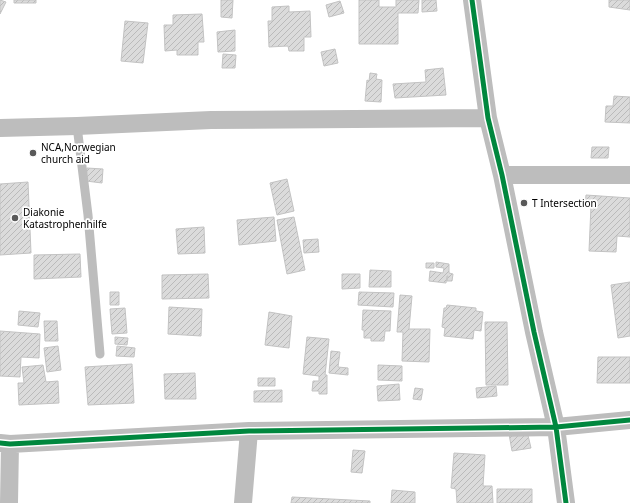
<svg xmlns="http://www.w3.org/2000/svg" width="630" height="503" viewBox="0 0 630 503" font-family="'Noto Sans',sans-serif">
<defs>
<pattern id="building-hatch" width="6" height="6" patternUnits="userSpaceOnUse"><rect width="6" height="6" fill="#dbdbdb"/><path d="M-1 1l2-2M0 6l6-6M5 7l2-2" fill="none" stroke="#bababa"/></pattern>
</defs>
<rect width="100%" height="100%" fill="#fff"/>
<path fill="url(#building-hatch)" stroke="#c3c3c3" d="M0 0 6 2 0 14Z
M14 0H36V3H14Z
M221 0H233L232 18 221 17Z
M359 0H379V7H396V0H419L418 13H398V44H359Z
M422 0H436L437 11 422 12Z
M609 0H630V10L609 7Z
M340 1 344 13 329 17 326 5Z
M289 6V12L310 11 311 37H304V51H289L288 46 269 47 268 21H272V7Z
M202 14 204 42H198V55H177V50L165 51 164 25H173V15Z
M125 21 148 23 143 63 121 61Z
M235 30V51L218 52 217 32Z
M335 49 338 63 324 66 321 52Z
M223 54 236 55 235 68H222Z
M443 68 446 95 395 98 393 84 426 82 425 70Z
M370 73 377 74 376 79 382 80 381 102 365 101 367 80 369 81Z
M614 96 630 97V123L605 122 606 106H613Z
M592 147H609L608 158H591Z
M87 168 103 169 102 183 86 181Z
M287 179 294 211 277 215 270 183Z
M28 182 31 253 0 255V184Z
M586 195 630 198V237L617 236 616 252 589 251 591 206H585Z
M274 217 276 241 239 245 237 220Z
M294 217 305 270 287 274 277 220Z
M204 227 205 253 178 254 176 229Z
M318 239 319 252 304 253 303 240Z
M80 254 81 277 34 279V255Z
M436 262 449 264V273L453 274 452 281H447L448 276H447L446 283 429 281 430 271 443 273 444 268 436 267Z
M426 263H434V268H426Z
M370 270 391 271V287H369Z
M208 274 209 298 162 299V275Z
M342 274H360V288L342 289Z
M630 282V336L618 338 611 285Z
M110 292H119V305H110Z
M359 292 394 293 393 307 358 305Z
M400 295 412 296 409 329H430L429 362 402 361 403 332H397Z
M447 305 476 308V311L483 312 481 331 474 330 473 339 444 336 445 328 442 327 444 308H446Z
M169 307 202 309 201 336 168 334Z
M125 308 127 333 112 334 110 309Z
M363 310 391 311 390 331H385L384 341H371V338H364V330H362Z
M19 311 40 313 38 327 18 325Z
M269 312 292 316 289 348 265 345Z
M44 321H57L58 341H45Z
M485 322H507L508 385H486Z
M0 331 40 334 39 358 21 357 20 377 0 376Z
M115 337 128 338 127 345 115 344Z
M307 337 329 339 325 375H327V394H319V391H312L313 381H319V376L303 374Z
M58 346 61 370 47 372 44 348Z
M117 346 135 348 134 357 116 356Z
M331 351 340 352 338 367 348 368V375L329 373Z
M598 357H630V383H597Z
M132 364 134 403 88 405 85 367Z
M43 365 46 382 58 381 59 403 19 405 18 383H24L22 367Z
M378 365 402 366V381L378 380Z
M195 373 196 399H165L164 374Z
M258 378H275V386H258Z
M399 384 400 400 378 401 377 386Z
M496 386 497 396 477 398 476 388Z
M415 388 423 389 421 400 413 399Z
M282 390V402H254V391Z
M527 431 531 448 512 451 509 434Z
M353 450 365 451 362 473 351 472Z
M454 453 485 455 483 486H492L493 503H457L456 489 451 488Z
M497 489H532V503H497Z
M392 490 415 492V503H391Z
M292 497 370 501V503H291Z"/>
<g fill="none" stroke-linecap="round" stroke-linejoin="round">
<path stroke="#bdbdbd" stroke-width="9" d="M77 126 88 215 100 354"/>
<path stroke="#bdbdbd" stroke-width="18" d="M472 0 488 118 502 175 534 332 556 427 566 503
M0 128 77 126 211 120 488 118
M502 175H630
M0 443 10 444 249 431 556 427 630 420
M9 503 10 444
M243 503 249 431"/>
<g stroke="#fff" stroke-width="8">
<path id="cycleway" d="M472 0 488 118 502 175 534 332 556 427 566 503
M0 443 10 444 249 431 556 427 630 420"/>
</g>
<use href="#cycleway" stroke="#00873e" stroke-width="5"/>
</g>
<g fill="#595959" stroke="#fff" stroke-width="1.5">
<circle cx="33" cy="153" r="4"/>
<circle cx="524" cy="203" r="4"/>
<circle cx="15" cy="218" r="4"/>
</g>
<g text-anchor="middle" stroke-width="3.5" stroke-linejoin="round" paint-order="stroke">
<g font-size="10" fill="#000" stroke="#fff" text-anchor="start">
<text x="41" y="151">NCA,Norwegian<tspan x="41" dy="12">church aid</tspan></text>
<text x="532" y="207">T Intersection</text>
<text x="23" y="216">Diakonie<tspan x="23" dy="12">Katastrophenhilfe</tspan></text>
</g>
</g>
</svg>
